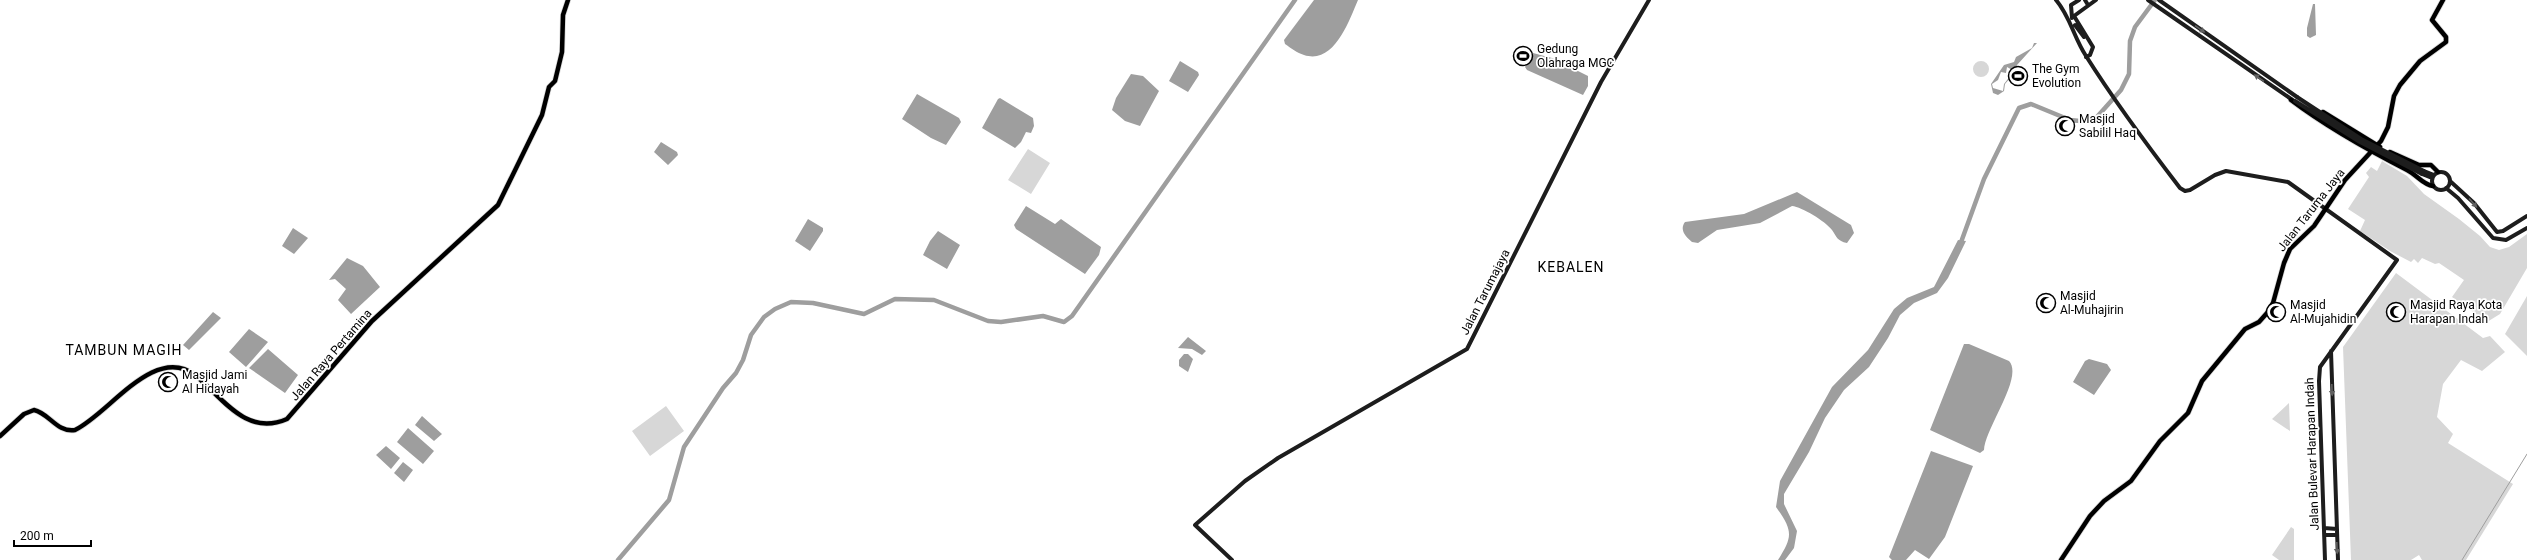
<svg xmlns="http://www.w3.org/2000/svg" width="2527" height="560" viewBox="0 0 2527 560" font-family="Roboto,sans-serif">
<rect width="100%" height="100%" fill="#fff"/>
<path fill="#d7d7d7" d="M1973 69a8 8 0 1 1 16 0a8 8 0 1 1-16 0Z
M1028 149 1050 163 1031 194 1008 180Z
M2382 161 2407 176 2424 194 2459 219 2480 236 2490 247 2499 250 2509 247 2527 234V268L2500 314 2487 322 2452 297 2464 280 2439 263 2435 264 2422 258 2418 263 2414 259 2411 262 2390 251 2360 231 2365 220 2348 209 2369 177 2366 173 2371 167 2377 171Z
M2396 273 2483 338 2490 336 2505 352 2482 371 2461 360 2443 384 2437 417 2453 434 2448 443 2513 484 2466 560H2422L2419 555 2411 560H2351L2343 347Z
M2527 296V356L2505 334Z
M2289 403 2290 431 2272 419Z
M666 406 684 431 650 456 632 431Z
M2291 527 2294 529V560H2279L2272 555Z"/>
<path fill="#9e9e9e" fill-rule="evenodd" d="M1314 0H1358C1349 21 1334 65 1304 55 1297 53 1291 48 1285 44L1284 40Z
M2313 4H2315L2316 35 2310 38 2307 36V28Z
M2034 43H2037L2017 65 2016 71 2005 84 2004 91 1998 95 1993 93 1991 84 2004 65 2014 62 2016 57 2032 48ZM2007 67 2014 71 2004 84 2003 91 1993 88 1992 84 1998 80 2001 72 2006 73Z
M1533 53 1552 58 1588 76V86L1583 95 1527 70 1525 67Z
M1180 61 1198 72 1199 75 1188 92 1169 81Z
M1131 74 1143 76 1159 91 1140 126 1125 121 1112 110 1116 98Z
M917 94 959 118 961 122 946 145 931 138 902 119Z
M1000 98 1033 118 1034 126 1031 133 1026 132 1021 142 1015 148 982 128 998 99Z
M661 142 677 152 678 155 668 165 654 152Z
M1797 192 1851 225 1854 233 1847 243C1837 241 1837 237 1832 230 1825 221 1802 207 1792 206L1760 223 1717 230 1698 243 1692 242C1686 237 1679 230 1685 222L1744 214Z
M1026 206 1055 224 1061 219 1101 247 1099 255 1085 274 1016 229 1014 225Z
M808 219 823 228V231L810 251 795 241Z
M293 228 308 238 294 254 282 246Z
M938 231 960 245 947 269 923 255 930 241Z
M1958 240 1966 241 1948 278 1937 293 1914 303 1900 315 1888 338 1869 367 1844 390 1825 418 1809 452 1784 494V504L1797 531 1794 548 1785 560H1778C1793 536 1793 531 1776 507L1780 481 1832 387 1868 350 1894 309 1907 298 1934 287Z
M347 258 363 266 380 287 351 314 338 300 346 289 335 279 329 280Z
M213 312 221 318 189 350 183 345Z
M249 329 268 342 246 367 229 352Z
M1188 337 1206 351 1202 355 1192 349 1178 348Z
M1964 344H1969L2009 361C2024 377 1985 428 1984 450L1980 453 1930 430Z
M268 349 298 375 285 393 249 368Z
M1184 354H1188L1193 359 1188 372 1179 366V360Z
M2089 359 2107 364 2111 370 2094 395 2073 382 2085 361Z
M422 416 442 434 434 441 415 425Z
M408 428 434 451 423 464 397 442Z
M386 446 400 458 391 469 376 455Z
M1931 451 1973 466 1945 537 1929 559 1915 550 1906 560H1892L1889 557Z
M403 462 413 470 404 482 394 473Z"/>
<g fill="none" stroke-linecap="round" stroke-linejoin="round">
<path stroke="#9e9e9e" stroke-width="1" d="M2462 560 2527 454"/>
<path stroke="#9e9e9e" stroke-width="4.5" d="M1960 245 1984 179 2019 108 2031 104 2070 120 2080 121 2096 118 2121 90 2129 74 2130 41 2135 27 2155 0
M618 560 669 500 684 447 723 388 736 373 743 360 751 335 764 317 775 309 791 302 813 303 864 314 895 299 934 300 988 321 1001 322 1043 316 1064 322 1072 316 1295 0"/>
<g stroke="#dbdbdb" stroke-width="6">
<path id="primary" d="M2291 100C2328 128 2366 149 2407 170 2417 175 2423 185 2433 186
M2323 112 2380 147
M2390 152 2419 165H2431L2438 172
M0 436 24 414 34 410C49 413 57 433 75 430 109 414 154 344 195 375 223 398 246 437 287 419L372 321 498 205 542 115 549 87 555 81 562 52 563 15 568 0
M2061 560 2090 516 2104 501 2131 481 2160 441 2188 413 2202 381 2245 329 2259 322 2267 313 2273 303 2284 263 2290 249 2314 226 2345 180 2381 141 2388 127 2394 96 2400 85 2420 61 2446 42V37L2432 20 2443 0"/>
</g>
<path stroke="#1d1d1d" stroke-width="4" d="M2056 0C2070 16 2074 38 2086 56 2115 102 2147 145 2180 188L2185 191 2190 190 2215 175 2226 171 2288 182 2397 260 2320 367 2319 381 2325 560
M2085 0 2088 5
M2148 0 2294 101
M2159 0 2297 97
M2072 18 2071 5 2079 0
M2075 25 2084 37
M2086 57 2090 55 2093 47 2074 16 2096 0
M2424 171 2434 175
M2432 181a9 9 0 1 1 18 0a9 9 0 1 1-18 0Z
M2422 174 2432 178
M2450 181 2474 203 2497 232 2503 231 2527 216
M2446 188 2458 198 2493 238 2506 240 2527 228
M2331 351 2338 560
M2324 528 2337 529
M2324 535H2337
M1232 560 1195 525 1245 481 1278 458 1467 349 1601 82 1649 0"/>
<use href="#primary" stroke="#000" stroke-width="4.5"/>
<path stroke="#1d1d1d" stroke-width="4" d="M2297 97 2361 139 2424 171
M2295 101 2360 142 2422 174"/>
</g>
<defs><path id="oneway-solid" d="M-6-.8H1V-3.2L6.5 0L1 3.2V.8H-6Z"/></defs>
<g fill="#616161">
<use href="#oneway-solid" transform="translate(2200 29) rotate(35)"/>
<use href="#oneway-solid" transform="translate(2259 78) rotate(-145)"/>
<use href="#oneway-solid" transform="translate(2473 203) rotate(49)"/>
<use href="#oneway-solid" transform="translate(2332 390) rotate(88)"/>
<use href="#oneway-solid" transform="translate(2337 548) rotate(88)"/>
</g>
<defs>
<g id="stadium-ring" transform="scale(1)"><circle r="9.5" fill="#fff" stroke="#000" stroke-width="1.5"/><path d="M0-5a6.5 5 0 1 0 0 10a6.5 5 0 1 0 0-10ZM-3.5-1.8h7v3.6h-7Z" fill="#000"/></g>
<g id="mosque-ring" transform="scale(1)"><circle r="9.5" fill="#fff" stroke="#000" stroke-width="1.5"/><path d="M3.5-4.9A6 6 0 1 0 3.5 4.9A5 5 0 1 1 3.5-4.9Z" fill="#000"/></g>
</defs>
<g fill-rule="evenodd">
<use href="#stadium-ring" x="1523" y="56"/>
<use href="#stadium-ring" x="2018" y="76"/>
<use href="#mosque-ring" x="2065" y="126"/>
<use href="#mosque-ring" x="2046" y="303"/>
<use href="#mosque-ring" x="2276" y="312"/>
<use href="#mosque-ring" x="2396" y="312"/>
<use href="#mosque-ring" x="168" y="382"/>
</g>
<g text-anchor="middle" stroke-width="3.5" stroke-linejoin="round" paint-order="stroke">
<g font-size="12" fill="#000" stroke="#fff" text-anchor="start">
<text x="1537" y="53">Gedung<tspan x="1537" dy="14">Olahraga MGC</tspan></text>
<text x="2032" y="73">The Gym<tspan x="2032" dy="14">Evolution</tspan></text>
<text x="2079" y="123">Masjid<tspan x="2079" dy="14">Sabilil Haq</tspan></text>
<text x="2060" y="300">Masjid<tspan x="2060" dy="14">Al-Muhajirin</tspan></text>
<text x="2290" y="309">Masjid<tspan x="2290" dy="14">Al-Mujahidin</tspan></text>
<text x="2410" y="309">Masjid Raya Kota<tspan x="2410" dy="14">Harapan Indah</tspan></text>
<text x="182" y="379">Masjid Jami<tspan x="182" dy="14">Al Hidayah</tspan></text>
</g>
<g font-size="12" fill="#000" stroke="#fff">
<text transform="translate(2311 210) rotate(-52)" y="4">Jalan Taruma Jaya</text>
<text transform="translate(1485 292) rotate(-63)" y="4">Jalan Tarumajaya</text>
<text transform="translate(331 355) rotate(-49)" y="4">Jalan Raya Pertamina</text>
<text transform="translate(2312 454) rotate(-92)" y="4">Jalan Bulevar Harapan Indah</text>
</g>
<g font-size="14" letter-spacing="1" fill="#000" stroke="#fff">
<text x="1571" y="272">KEBALEN</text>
<text x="124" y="355">TAMBUN MAGIH</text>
</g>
</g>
<path d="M14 540v6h77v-6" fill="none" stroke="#000000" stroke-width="2"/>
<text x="20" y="540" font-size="12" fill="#000000" stroke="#ffffff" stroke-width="3" paint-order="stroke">200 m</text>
</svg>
